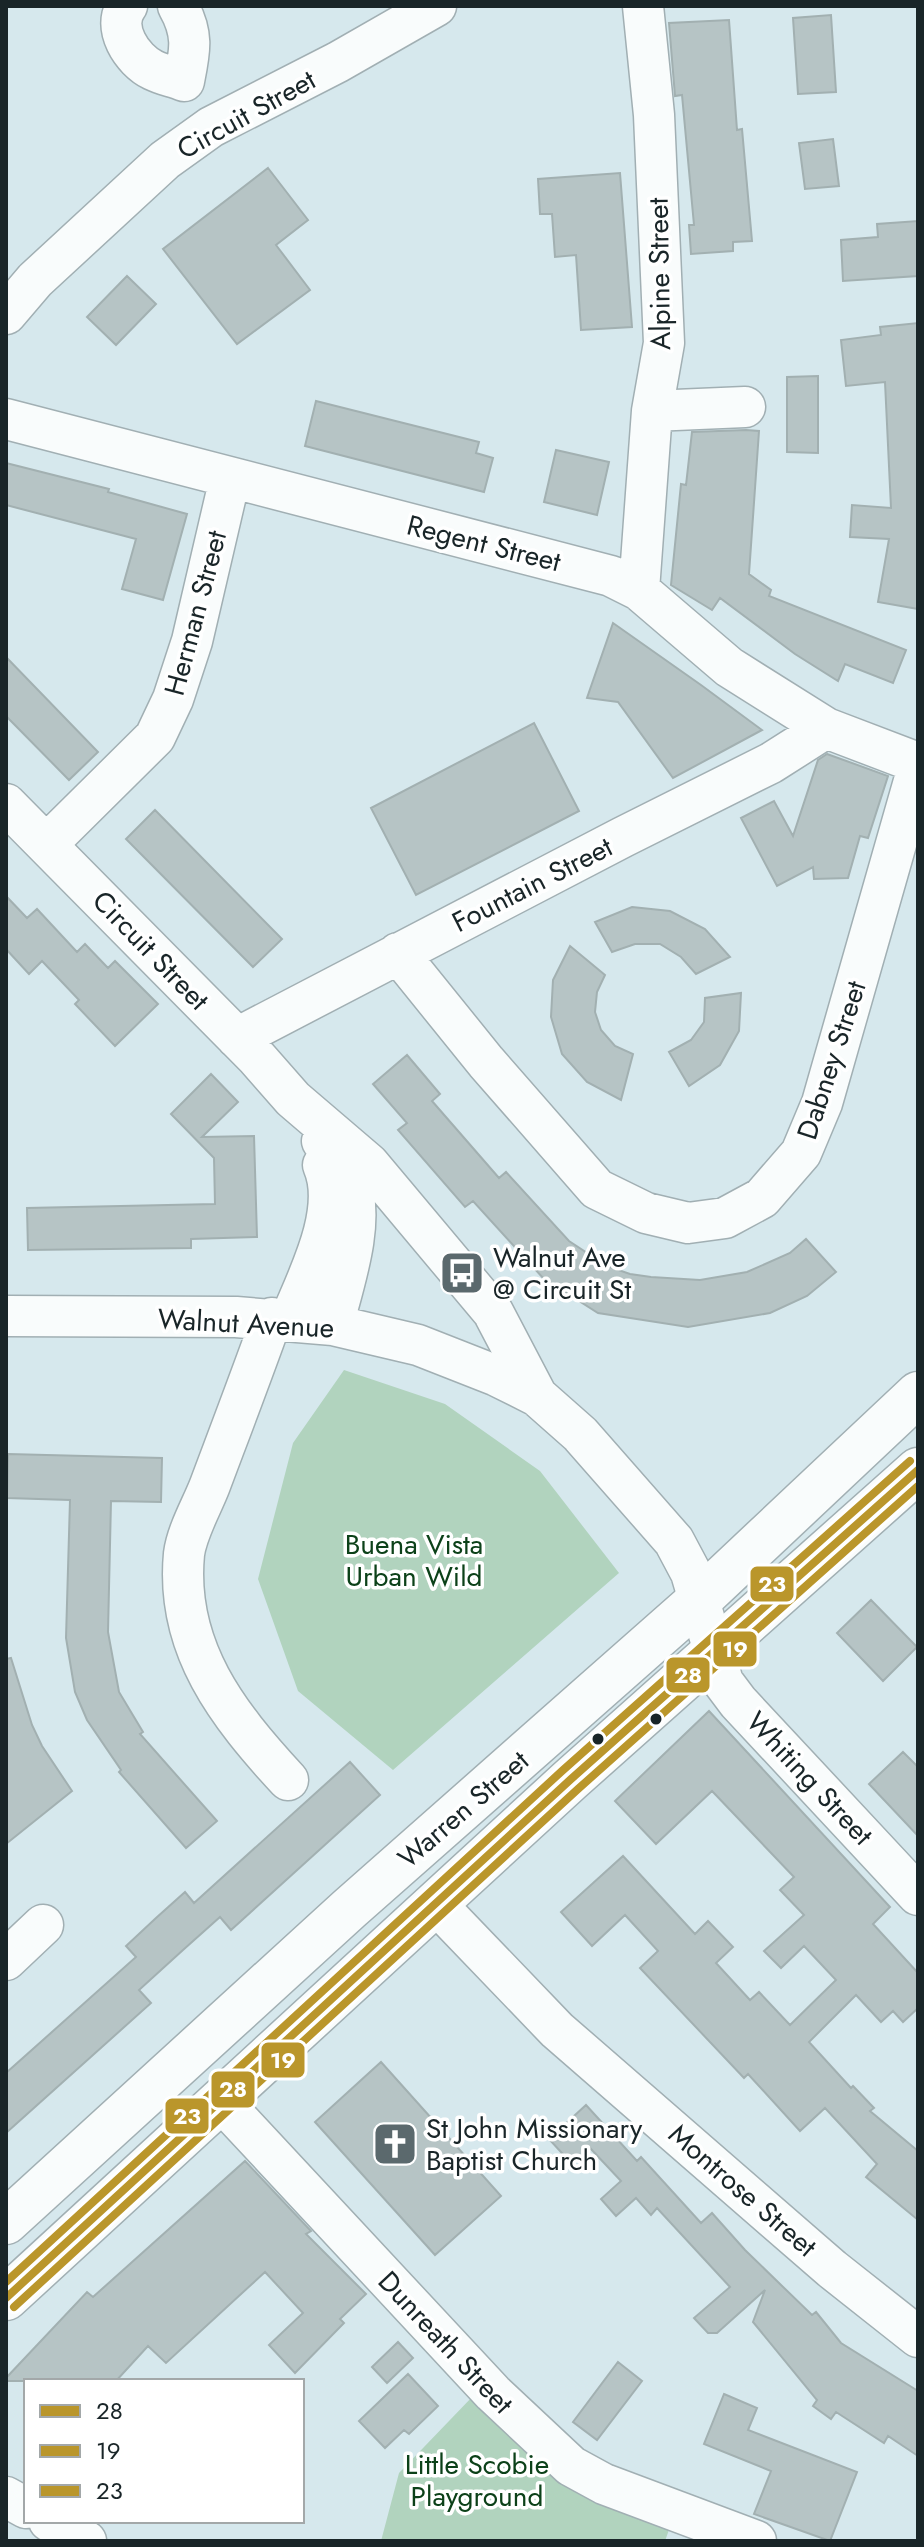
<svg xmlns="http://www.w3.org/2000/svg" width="924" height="2547" viewBox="0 0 924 2547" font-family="Jost,sans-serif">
<rect width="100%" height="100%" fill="#d6e8ed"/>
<path fill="#b1d3be" d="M344 1370 445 1404 540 1471 619 1573 393 1770 298 1691 258 1579 293 1443Z
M474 2395 670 2527 665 2541H381L399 2473Z"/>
<path fill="#b6c4c5" stroke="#a2b0b1" stroke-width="2" d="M831 15 836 92 798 94 793 18Z
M729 20 737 130 742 129 752 241 733 242V251L691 254 689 225H694L682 95 675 96 669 23Z
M833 139 839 186 805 189 799 143Z
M268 168 308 220 276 245 310 290 237 344 163 249Z
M620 173 632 327 581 330 576 255 555 257 552 214H540L538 179Z
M918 221V276L843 281 841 240 878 237 877 224Z
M127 276 156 304 116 345 87 317Z
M918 323V609L878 602 889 539 850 537 852 505 891 508 885 382 846 386 841 340 881 335 880 327Z
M818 376V453L787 452V377Z
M316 401 479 442 476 453 493 458 484 492 305 446Z
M746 430 759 431 749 574 771 590 769 596 906 650 893 683 845 664 838 681 795 654 720 598 712 610 671 585 681 484 686 485 692 432Z
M556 450 609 462 597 515 544 502Z
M6 463 109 489 108 492 187 514 163 600 122 589 136 539 6 505Z
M613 623 701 685 762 730 673 778 618 702 587 698Z
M6 657 98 752 69 780 6 716Z
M534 723 579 811 416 895 371 808Z
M827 754 888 776 868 838 860 836 848 878 814 879 813 867 777 886 741 818 774 801 793 836 818 760Z
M155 810 282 939 253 967 126 839Z
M6 896 27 918 37 909 77 952 85 944 108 968 115 961 158 1004 115 1046 75 1004 79 1000 42 961 29 974 6 949Z
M632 907 670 911 705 929 730 957 696 974 681 957 660 944H635L612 952 595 922Z
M570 946 605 975 597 992 595 1012 601 1030 615 1046 633 1054 621 1100 587 1082 562 1054 551 1017 553 980Z
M741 993 739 1031 720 1065 689 1086 669 1052 691 1040 704 1022 705 998Z
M407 1055 440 1094 432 1101 499 1178 506 1172 569 1241 607 1266 630 1274 651 1277 700 1280 747 1272 790 1253 806 1239 836 1272 807 1296 770 1313 688 1327 598 1313 543 1278 473 1201 465 1207 398 1130 407 1123 373 1084Z
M211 1074 238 1102 202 1137 254 1136 257 1237 191 1239V1248L28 1250 27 1208 215 1204 214 1158 171 1114Z
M8 1454 162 1458 161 1502 111 1501 108 1632 119 1692 143 1732 140 1734 217 1821 186 1848 119 1772 121 1770 87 1720 75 1692 66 1638 70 1500 7 1498Z
M871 1600 917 1647 883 1681 837 1633Z
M11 1658 32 1725 42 1746 72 1791 6 1844V1659Z
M709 1711 890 1907 873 1924 918 1973V2008L903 2022 893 2011 881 2022 856 1995 809 2042 851 2088 853 2086 874 2108 870 2111 918 2151V2220L866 2177 877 2164 825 2108 800 2131 748 2074 744 2078 640 1968 658 1951 625 1915 592 1946 561 1912 623 1856 695 1934 708 1921 733 1947 716 1963 750 2000 759 1992 790 2025 836 1980 804 1946 781 1968 764 1951 804 1915 780 1890 794 1877 712 1791 656 1844 615 1801Z
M903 1752 918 1767V1836L869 1784Z
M350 1762 380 1795 231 1930 220 1917 183 1950 139 1990 151 2003 6 2133V2073L136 1957 126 1946 156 1918 185 1892 194 1903Z
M381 2062 501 2196 435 2255 315 2122Z
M586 2105 637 2161 641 2157 701 2223 712 2213 745 2250 812 2315 816 2312 841 2343 918 2391V2456L888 2436 884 2443 836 2412 831 2419 813 2406 817 2400 753 2322 765 2290 717 2333H708L694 2318 730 2287 657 2208 651 2215 636 2198 616 2216 601 2199 621 2181 590 2148 572 2164 549 2139Z
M245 2161 311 2231 306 2234 366 2294 340 2319 344 2323 295 2373 269 2345 303 2313 265 2272 166 2363 148 2346 116 2381H6V2378L87 2292 93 2297Z
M398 2342 413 2358 387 2383 372 2367Z
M618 2362 642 2381 597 2440 573 2422Z
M408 2374 438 2406 409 2434 404 2430 385 2448 359 2421Z
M724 2394 757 2408 748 2430 857 2472 830 2541 754 2514 771 2471 704 2444Z"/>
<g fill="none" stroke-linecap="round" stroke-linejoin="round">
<g stroke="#a1afb3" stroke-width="43">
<path id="minor" d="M127 6C111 27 132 60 153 70 163 75 174 77 184 81
M178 6C194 34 190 51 184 81
M6 314 35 280 165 160 211 127 338 62 436 6
M652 411 745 407
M6 419 611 576 639 590 729 667 826 728 918 763
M639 590 652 411 664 343 654 115 643 6
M6 804 257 1058 293 1099 369 1164 493 1312 537 1396
M47 844 155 737 173 699 192 641 230 478
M398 953 486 1062 597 1189 646 1213 688 1223 725 1218 762 1198 801 1153 822 1103 918 767
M237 1038 623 837 771 763 826 728
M322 1141C331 1154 344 1168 350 1182 366 1221 343 1286 333 1325
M6 1316 236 1317 333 1325 418 1345 497 1376 537 1396 580 1434 674 1541 691 1573 723 1682 738 1702 918 1895
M272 1318C252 1374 231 1429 210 1485 202 1506 187 1531 184 1554 175 1648 228 1715 288 1780
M290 1320C307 1278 343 1211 323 1165
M435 1903 557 2030 832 2269 918 2337
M6 1960 43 1925
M222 2102 493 2393 571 2466 604 2484 756 2541
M6 2497 26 2508
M49 2521 86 2541"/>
</g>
<g stroke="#a1afb3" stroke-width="47">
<path id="major" d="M6 2222 349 1909 698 1601 918 1394
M6 2298 570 1780 918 1470"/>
</g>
<use href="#minor" stroke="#f9fcfc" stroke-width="40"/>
<use href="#major" stroke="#f9fcfc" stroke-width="44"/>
<g stroke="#fff" stroke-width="14">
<path id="bus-1" d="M6 2298 570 1780 918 1470"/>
</g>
<g stroke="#fff" stroke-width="14">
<path id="bus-2" d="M14 2307 578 1789 918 1486"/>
</g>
<g stroke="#fff" stroke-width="14">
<path id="bus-3" d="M6 2282 562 1771 910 1461"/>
</g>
<use href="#bus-1" stroke="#ba962b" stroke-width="8"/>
<use href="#bus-2" stroke="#ba962b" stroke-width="8"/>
<use href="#bus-3" stroke="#ba962b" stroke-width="8"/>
</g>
<defs>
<g id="bus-square" transform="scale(2.3)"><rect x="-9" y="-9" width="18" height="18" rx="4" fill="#5b696d" stroke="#fff"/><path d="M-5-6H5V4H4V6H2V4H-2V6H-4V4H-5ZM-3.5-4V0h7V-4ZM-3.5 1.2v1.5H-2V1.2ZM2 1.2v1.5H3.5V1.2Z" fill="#fff"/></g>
<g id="church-square" transform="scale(2.3)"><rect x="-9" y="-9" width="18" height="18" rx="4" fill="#5b696d" stroke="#fff"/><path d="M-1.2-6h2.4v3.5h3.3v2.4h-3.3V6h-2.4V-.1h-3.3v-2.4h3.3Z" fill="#fff"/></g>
</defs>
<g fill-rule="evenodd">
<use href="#bus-square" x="462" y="1273"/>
<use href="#church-square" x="395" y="2144"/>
</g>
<g fill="#192528" stroke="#fff" stroke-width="3">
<circle cx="656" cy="1719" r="7"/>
<circle cx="598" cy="1739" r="7"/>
</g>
<g text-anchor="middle" stroke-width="7" stroke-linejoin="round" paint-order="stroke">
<g font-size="28" fill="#192528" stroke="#fff">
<text transform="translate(246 114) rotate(-29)" y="10">Circuit Street</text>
<text transform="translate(659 274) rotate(-91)" y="10">Alpine Street</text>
<text transform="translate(484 543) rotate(14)" y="10">Regent Street</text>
<text transform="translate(195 613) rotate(-75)" y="10">Herman Street</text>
<text transform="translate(532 884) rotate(-27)" y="10">Fountain Street</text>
<text transform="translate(151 950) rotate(46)" y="10">Circuit Street</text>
<text transform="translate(831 1060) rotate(-72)" y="10">Dabney Street</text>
<text transform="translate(246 1323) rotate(3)" y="10">Walnut Avenue</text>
<text transform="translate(810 1778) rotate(47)" y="10">Whiting Street</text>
<text transform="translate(463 1809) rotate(-41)" y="10">Warren Street</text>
<text transform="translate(743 2190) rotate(41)" y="10">Montrose Street</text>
<text transform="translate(446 2342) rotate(47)" y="10">Dunreath Street</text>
</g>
<g font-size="28" fill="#192528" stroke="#fff" text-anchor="start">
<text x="493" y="1267">Walnut Ave<tspan x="493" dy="32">@ Circuit St</tspan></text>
<text x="426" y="2138">St John Missionary<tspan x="426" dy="32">Baptist Church</tspan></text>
</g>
<g font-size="28" fill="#0c4119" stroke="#fff">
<text x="414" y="1554">Buena Vista<tspan x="414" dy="32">Urban Wild</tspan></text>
<text x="477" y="2474">Little Scobie<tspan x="477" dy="32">Playground</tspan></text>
</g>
</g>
<g stroke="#fff" stroke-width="3">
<rect x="749" y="1565" width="46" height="38" rx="8" fill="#ba962b"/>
<rect x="712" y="1630" width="46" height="38" rx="8" fill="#ba962b"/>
<rect x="665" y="1656" width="46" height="38" rx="8" fill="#ba962b"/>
<rect x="260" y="2041" width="46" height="38" rx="8" fill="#ba962b"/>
<rect x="210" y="2070" width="46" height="39" rx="8" fill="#ba962b"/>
<rect x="164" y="2097" width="46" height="38" rx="8" fill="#ba962b"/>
</g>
<g font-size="22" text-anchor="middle" font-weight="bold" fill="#fff">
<text x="772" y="1592">23</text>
<text x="735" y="1657">19</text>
<text x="688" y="1683">28</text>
<text x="283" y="2068">19</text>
<text x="233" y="2097">28</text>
<text x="187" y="2124">23</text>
</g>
<rect width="924" height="2547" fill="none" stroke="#192528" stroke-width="16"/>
<rect x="24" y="2379" width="280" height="144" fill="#ffffff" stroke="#a3a8a9" stroke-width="2"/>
<rect x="40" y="2405" width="40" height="12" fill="#ba962b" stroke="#a3a8a9" stroke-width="2"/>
<text x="96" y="2419" font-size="24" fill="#192528">28</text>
<rect x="40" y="2445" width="40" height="12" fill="#ba962b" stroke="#a3a8a9" stroke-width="2"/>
<text x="96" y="2459" font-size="24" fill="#192528">19</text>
<rect x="40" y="2485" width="40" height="12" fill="#ba962b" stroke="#a3a8a9" stroke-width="2"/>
<text x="96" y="2499" font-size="24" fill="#192528">23</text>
</svg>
